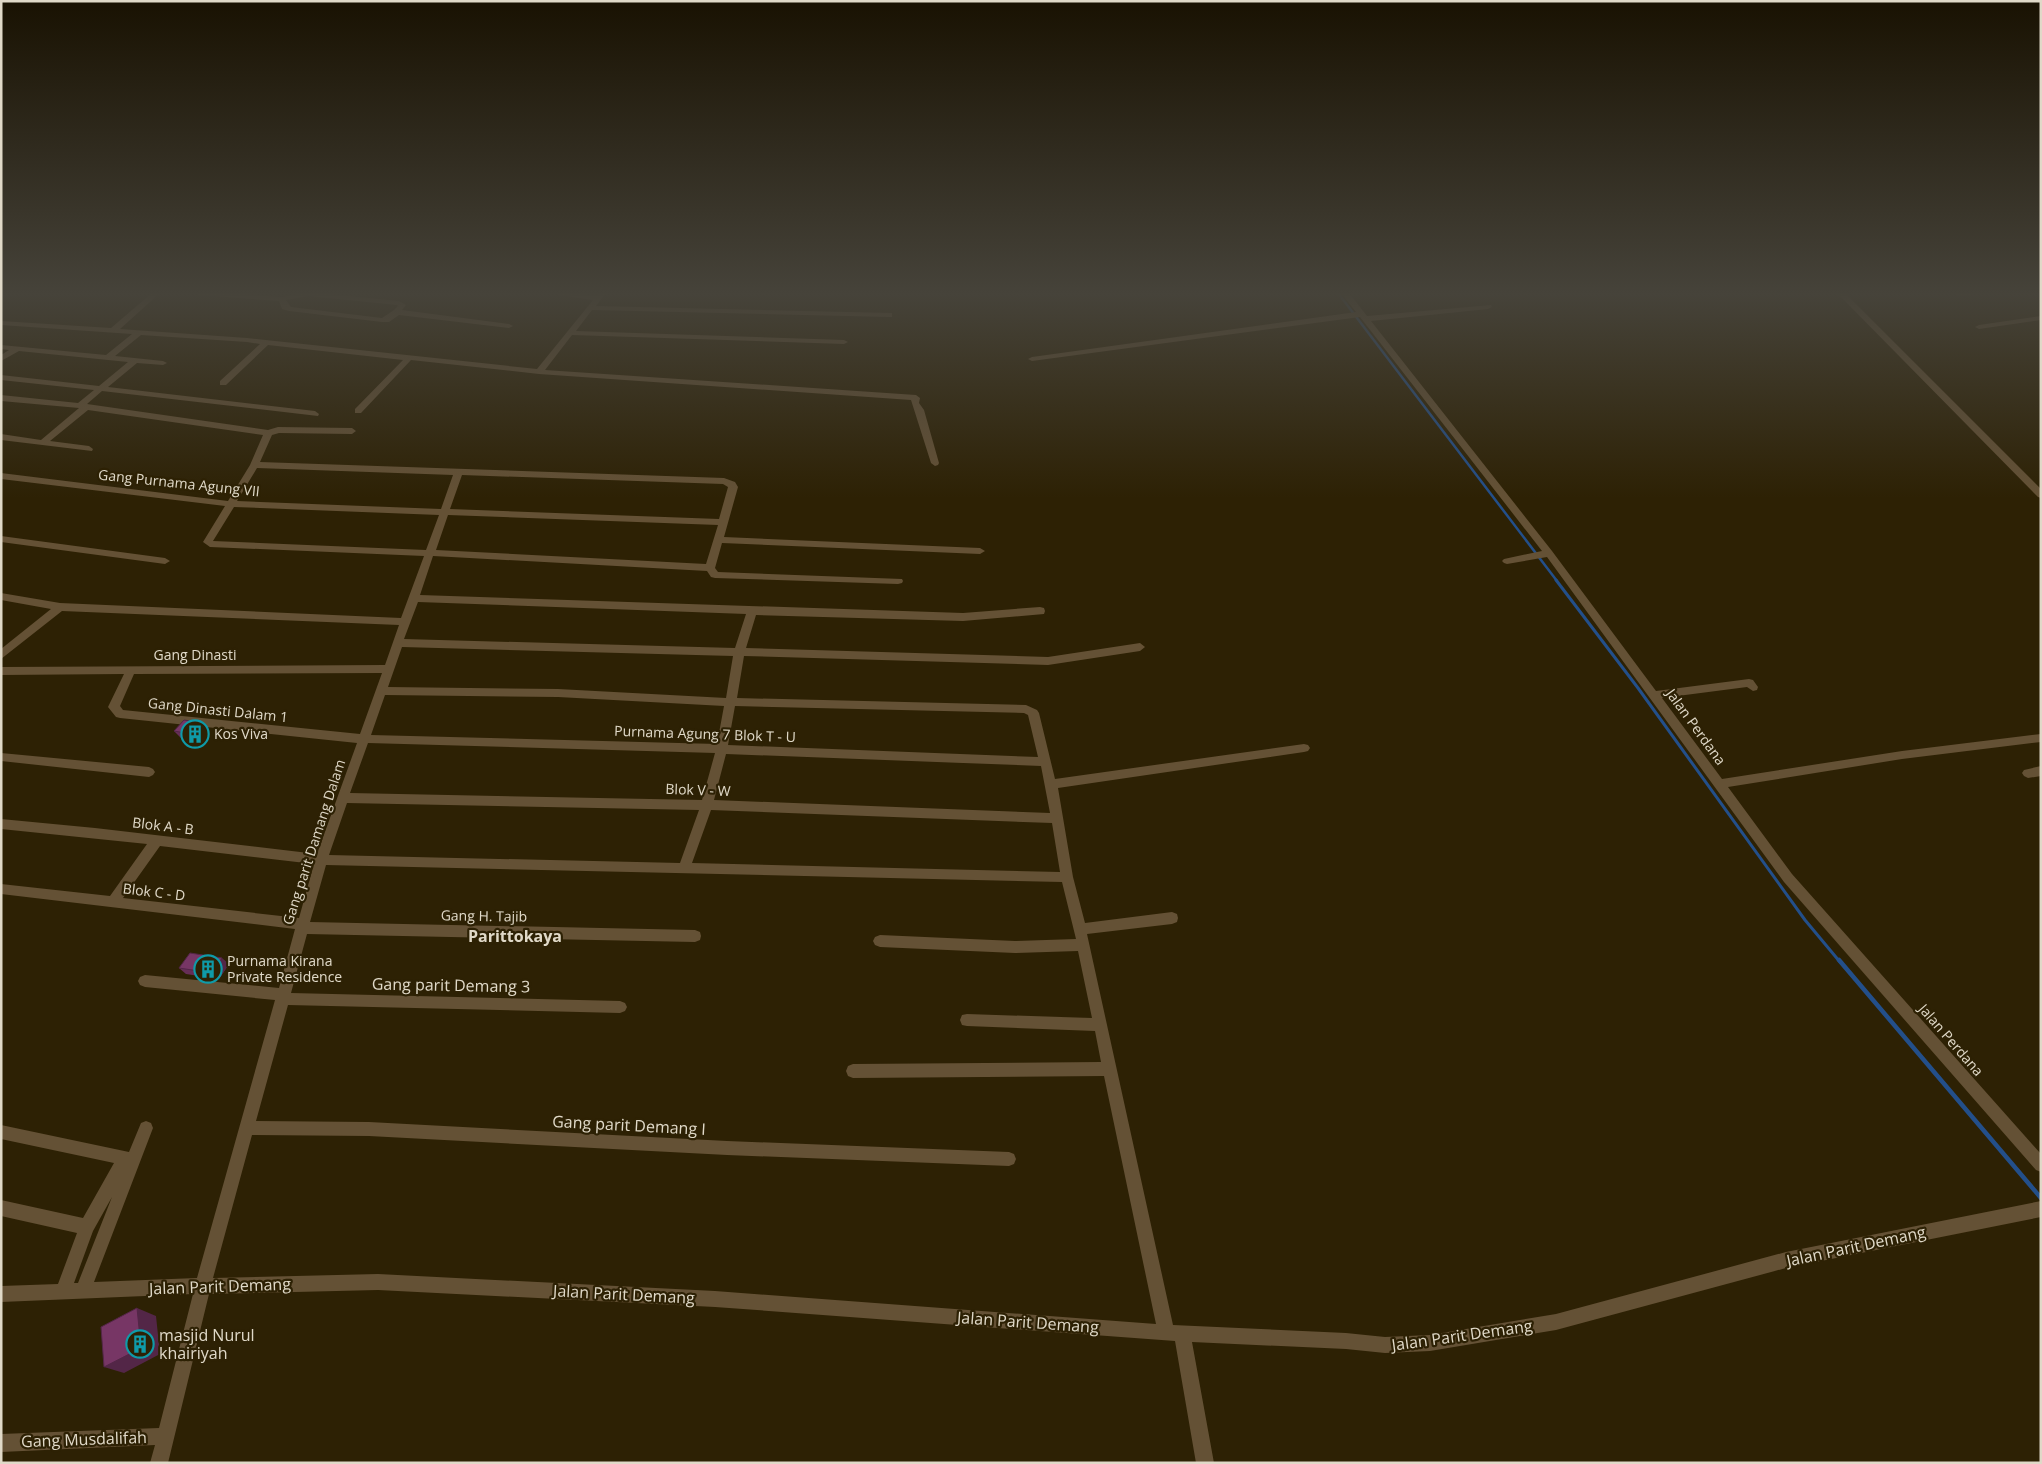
<svg xmlns="http://www.w3.org/2000/svg" width="2042" height="1464" viewBox="0 0 2042 1464" font-family="'Open Sans',sans-serif">
<rect width="100%" height="100%" fill="#2d2104"/>
<g fill="none" stroke-linecap="round" stroke-linejoin="round">
<path stroke="#234f8a" stroke-width="2.5" d="M1338 293 1557 581"/>
<path stroke="#234f8a" stroke-width="3" d="M1556 580 1638 688 1805 920 1840 962"/>
<path stroke="#234f8a" stroke-width="4.5" d="M1839 960 2041 1198"/>
<path fill="#645135" fill-rule="evenodd" d="M152 293H160L120 329 247 338 537 369 593 300 559 295 555 293 596 295 598 293H606L596 306 892 313V317H889L592 310 576 331 844 340 848 342 844 344 572 335 545 370 916 395 920 398 919 403 924 410 939 463 938 465 935 466 931 463 911 400 539 374 411 360 361 413H355V409L403 360 268 345 226 385H220V381L260 344 247 342 141 335 115 356 163 361 167 363 163 365 137 363 108 387 315 411 319 414 318 416 102 391 87 404 268 430 278 427 352 428 356 431 352 434 279 433 272 435 260 462 724 478 735 482 738 487 724 537 980 548 985 551 980 554 722 543 715 568 718 572 902 579 903 581 902 583 898 584 715 578 711 577 707 571 433 556 420 595 963 613 1040 607 1044 608 1045 611 1044 614 963 621 756 615 746 648 1048 657 1140 643 1145 647 1140 651 1048 665 744 656 737 698 1026 705 1037 710 1039 713 1055 779 1304 744 1308 745 1310 748 1308 751 1304 752 1058 788 1073 877 1085 923 1172 912 1177 914 1178 918 1177 922 1172 924 1087 934 1173 1325 1346 1333 1385 1337 1430 1335 1556 1314 1786 1252 2041 1201V1217L1786 1268 1556 1330 1430 1351 1385 1353 1346 1349 1192 1342 1214 1463H1196L1175 1341 715 1307 378 1290 209 1294 168 1463H150L155 1445 1 1452V1434L159 1428 193 1294 1 1302V1286L58 1284 77 1233 1 1216V1200L83 1218 114 1163 1 1139V1125L129 1152 141 1123 146 1121 151 1123 153 1128 94 1282 197 1278 275 1000 145 987 140 985 138 981 140 977 145 975 279 988 295 929 1 894V884L110 896 147 844 1 829V819L95 828 317 854 357 743 120 718 116 717 108 707 124 674 1 675V667L385 665 399 625 62 611 1 659V649L51 609 1 600V593L60 603 401 618 424 556 210 547 203 542 225 506 1 479V473L228 501 250 465 263 435 88 410 50 441 89 446 93 449 92 451 1 440V434L41 440 79 408 1 401V395L78 403 94 390 1 380V375L99 386 128 362 19 351 1 361V355L9 350 1 349V345L106 355 132 334 1 325V321L111 328ZM257 468 453 475 441 509 237 501ZM462 475 723 484 728 487 719 519 450 509ZM234 507 439 515 426 550 213 541ZM448 515 718 525 706 564 436 550ZM418 602 746 614 735 648 404 639ZM402 647 733 656 726 698 558 689 388 687ZM382 673 360 734 123 710 120 706 134 674ZM385 695 558 697 724 706 717 744 371 735ZM735 706 1024 713 1028 715 1038 757 728 745ZM368 743 715 753 702 800 350 793ZM726 754 1041 766 1050 813 714 800ZM347 803 699 810 680 863 329 855ZM711 810 1052 823 1060 872 692 863ZM160 846 314 864 299 918 123 898ZM326 865 1062 882 1076 939 1015 941 880 935 875 937 873 941 875 945 880 947 1015 953 1078 951 1092 1018 967 1014 962 1015 960 1020 962 1025 967 1026 1095 1031 1101 1062 853 1064 848 1066 846 1071 848 1076 853 1078 1104 1076 1156 1324 715 1291 378 1274 213 1278 252 1135 369 1136 727 1155 1009 1166 1014 1164 1016 1159 1014 1154 1009 1152 727 1141 369 1122 256 1121 288 1005 620 1013 625 1011 627 1007 625 1003 620 1001 291 993 307 934 695 942 700 940 701 936 700 932 695 930 310 922ZM112 1197 78 1283H74L93 1231Z
M195 293H228L282 297 302 293H319L399 301 406 305 402 310 509 324 513 326 509 328 399 315 389 322H382L289 311 282 309 279 301 199 295ZM308 296 397 305 398 306 394 310 382 318 291 307 286 300Z
M1341 293H1349L1367 316 1491 305 1492 307 1488 309 1371 321 1552 551 1656 691 1749 679 1753 680 1758 687 1757 690 1753 691 1747 687 1662 698 1722 779 1902 751 2041 734V742L1902 759 1728 787 1792 874 2041 1154V1172L2036 1170 1784 882 1547 557 1507 564 1504 563 1502 561 1504 559 1542 551 1360 317 1032 361 1028 359 1032 357 1356 312Z
M1837 293H1845L2041 489V498L2038 497Z
M1957 293H1974L1970 295 1957 296Z
M2041 316V320L1979 329 1975 327 1979 325Z
M1 536 165 558 170 561 165 564 1 542Z
M1 753 149 767 153 769 155 772 153 775 149 777 1 761Z
M2041 766V776L2028 778 2024 776 2022 773 2024 770Z"/>
</g>
<path fill="#662e57" d="M209 730 197 741 181 738 174 731Z
M229 964 219 979 186 974 179 968Z"/>
<path fill="#532647" d="M203 723 209 730 197 741 191 734Z
M222 958 229 964 219 979 212 973Z
M137 1308 156 1316 160 1354 124 1373 104 1367Z"/>
<path fill="#773665" stroke="#532647" d="M184 720 203 723 191 734 174 731Z
M190 953 222 958 212 973 179 968Z
M137 1308 141 1348 104 1367 101 1327Z"/>
<linearGradient id="sky" x2="0" y2="1"><stop stop-color="#191202"/><stop offset="0.59" stop-color="#46433a"/><stop offset="1" stop-color="#46433a" stop-opacity="0"/></linearGradient>
<rect width="2042" height="498" fill="url(#sky)"/>
<defs>
<g id="building-ring" transform="scale(1.4375)"><circle r="9.5" fill="#2d2104" stroke="#0f9aa8" stroke-width="1.5"/><path d="M-4-6H4V6H1V3H-1V6H-4ZM-2.5-4.3h1.7v1.8h-1.7ZM.8-4.3h1.7v1.8H.8ZM-2.5-1h1.7V.8h-1.7ZM.8-1h1.7V.8H.8Z" fill="#0f9aa8"/></g>
</defs>
<g fill-rule="evenodd">
<use href="#building-ring" x="195" y="734"/>
<use href="#building-ring" x="208" y="969"/>
<use href="#building-ring" x="140" y="1344"/>
</g>
<g text-anchor="middle" stroke-width="4.5" stroke-linejoin="round" paint-order="stroke">
<g font-size="14" fill="#e0d9c8" stroke="#2d2104">
<text transform="translate(179 483) rotate(6)" y="5">Gang Purnama Agung VII</text>
<text x="195" y="660">Gang Dinasti</text>
<text transform="translate(218 710) rotate(6)" y="5">Gang Dinasti Dalam 1</text>
<text transform="translate(1696 727) rotate(54)" y="5">Jalan Perdana</text>
<text transform="translate(705 734) rotate(2)" y="5">Purnama Agung 7 Blok T - U</text>
<text transform="translate(698 790) rotate(2)" y="5">Blok V - W</text>
<text transform="translate(163 826) rotate(7)" y="5">Blok A - B</text>
<text transform="translate(314 842) rotate(-72)" y="5">Gang parit Damang Dalam</text>
<text transform="translate(154 892) rotate(7)" y="5">Blok C - D</text>
<text transform="translate(484 916) rotate(1)" y="5">Gang H. Tajib</text>
<text transform="translate(1951 1040) rotate(49)" y="5">Jalan Perdana</text>
</g>
<g font-size="14" fill="#e0d9c8" stroke="#2d2104" text-anchor="start">
<text x="214" y="739">Kos Viva</text>
<text x="227" y="966">Purnama Kirana<tspan x="227" dy="16">Private Residence</tspan></text>
</g>
<g font-size="16" font-weight="bold" fill="#e0d9c8" stroke="#2d2104">
<text x="515" y="942">Parittokaya</text>
</g>
<g font-size="16" fill="#e0d9c8" stroke="#2d2104">
<text transform="translate(451 985) rotate(1)" y="6">Gang parit Demang 3</text>
<text transform="translate(629 1125) rotate(3)" y="6">Gang parit Demang I</text>
<text transform="translate(1856 1246) rotate(-12)" y="6">Jalan Parit Demang</text>
<text transform="translate(220 1286) rotate(-2)" y="6">Jalan Parit Demang</text>
<text transform="translate(624 1294) rotate(3)" y="6">Jalan Parit Demang</text>
<text transform="translate(1028 1322) rotate(4)" y="6">Jalan Parit Demang</text>
<text transform="translate(1462 1335) rotate(-8)" y="6">Jalan Parit Demang</text>
<text transform="translate(84 1439) rotate(-2)" y="6">Gang Musdalifah</text>
</g>
<g font-size="16" fill="#e0d9c8" stroke="#2d2104" text-anchor="start">
<text x="159" y="1341">masjid Nurul<tspan x="159" dy="18">khairiyah</tspan></text>
</g>
</g>
<rect width="2042" height="1464" fill="none" stroke="#e0d9c8" stroke-width="5"/>
</svg>
